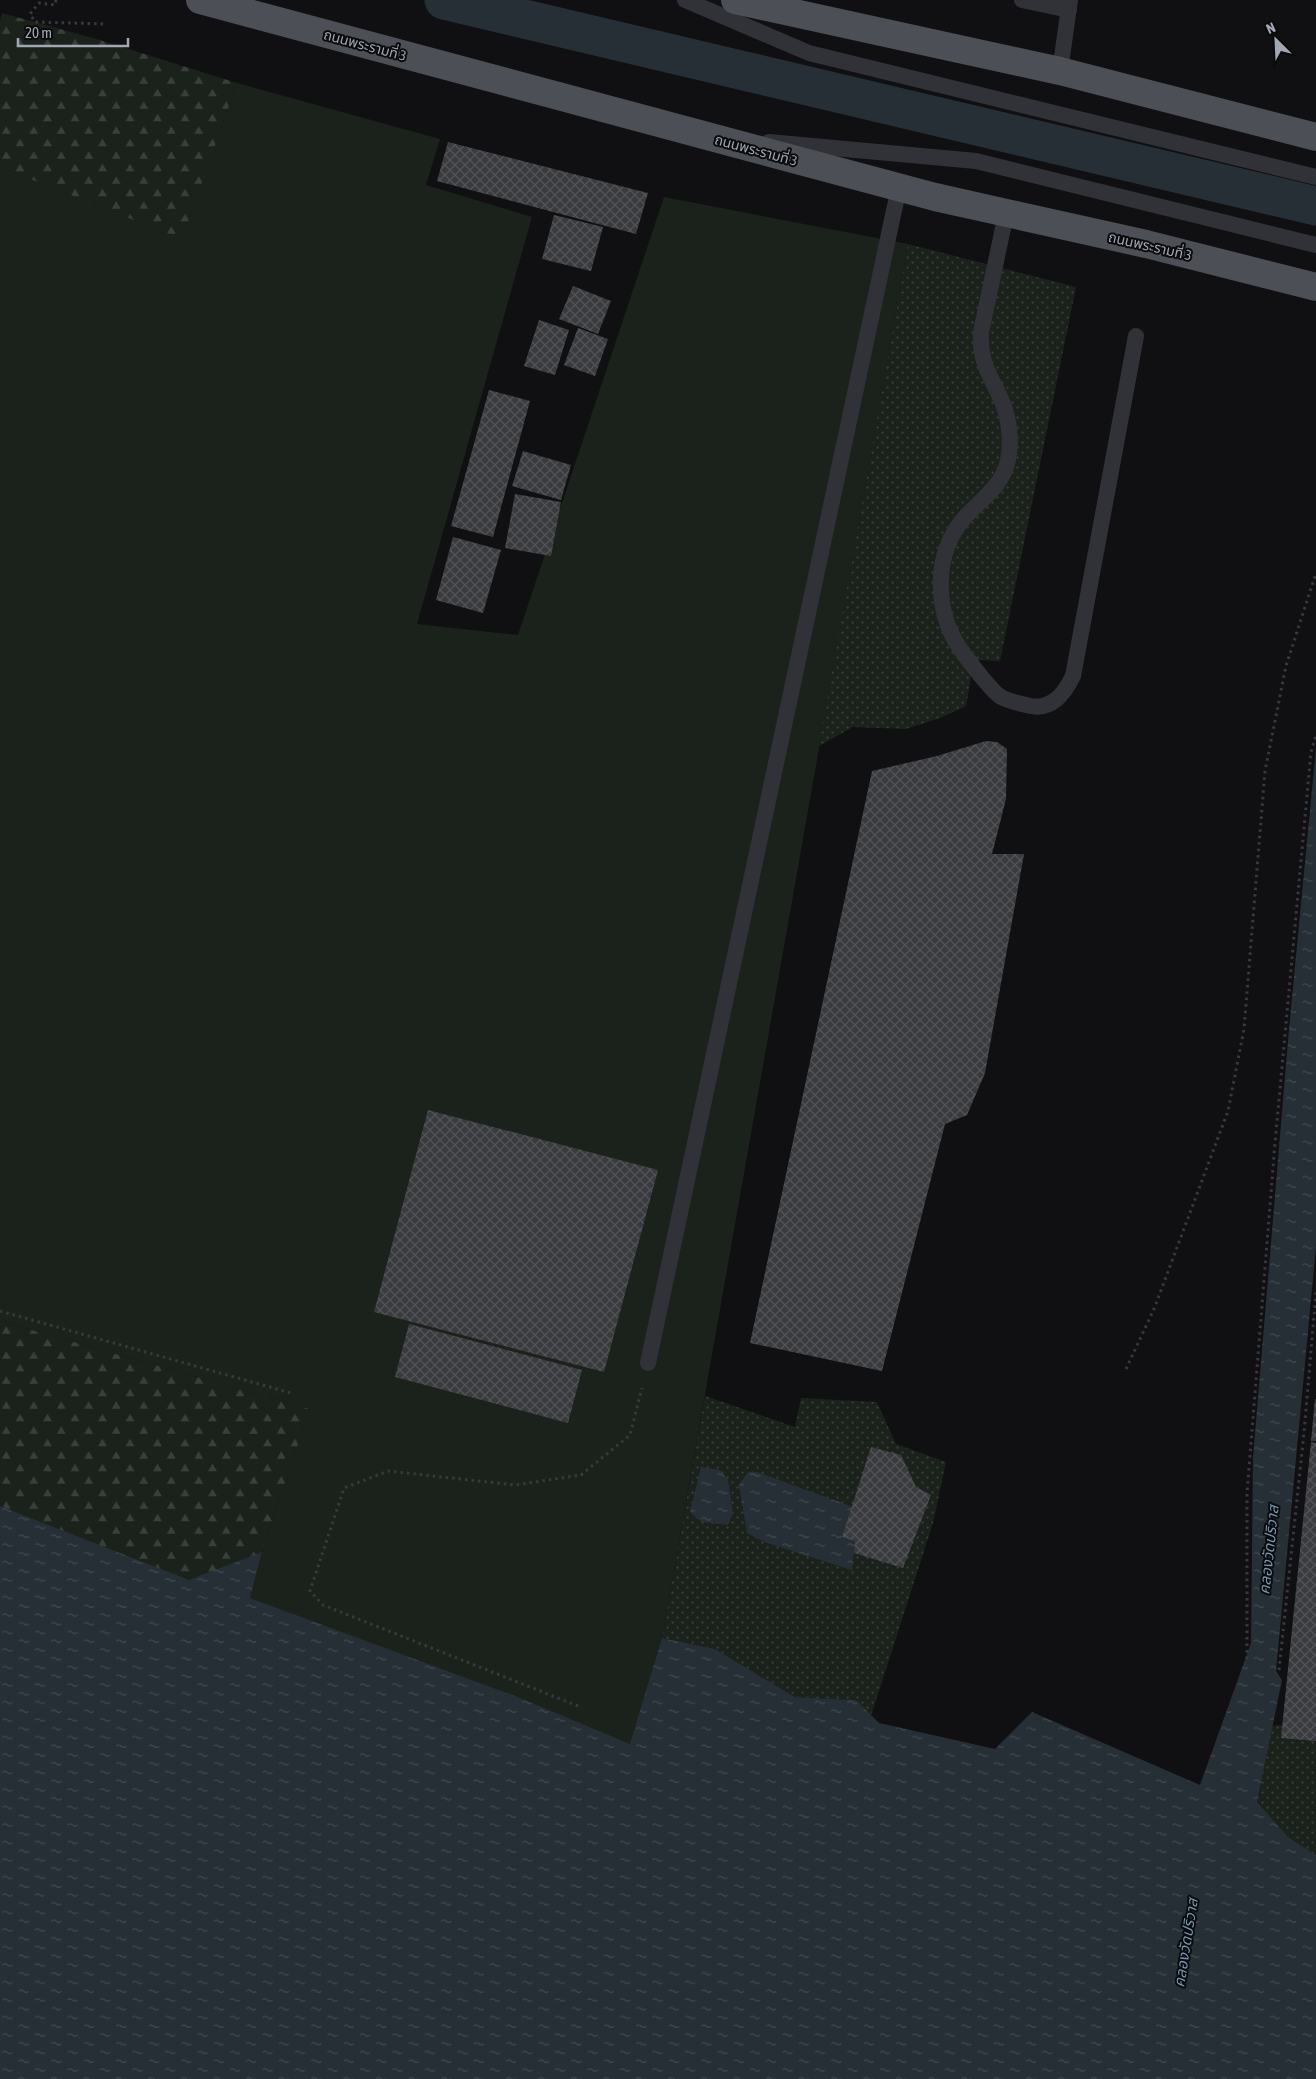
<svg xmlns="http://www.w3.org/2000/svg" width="1316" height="2079" viewBox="0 0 1316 2079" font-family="'Asap Condensed','Noto Sans Thai',sans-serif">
<defs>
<pattern id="forest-firs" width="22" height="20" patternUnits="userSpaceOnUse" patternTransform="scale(1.25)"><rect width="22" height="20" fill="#1b221b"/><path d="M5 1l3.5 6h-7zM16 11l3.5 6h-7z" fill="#393f3a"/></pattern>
<pattern id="garden-dots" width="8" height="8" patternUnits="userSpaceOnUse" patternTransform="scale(1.25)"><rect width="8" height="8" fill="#1b221b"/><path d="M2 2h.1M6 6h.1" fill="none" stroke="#393f3a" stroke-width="1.8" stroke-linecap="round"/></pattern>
<pattern id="water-ripples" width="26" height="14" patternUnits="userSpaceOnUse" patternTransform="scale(1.25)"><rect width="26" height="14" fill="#262f36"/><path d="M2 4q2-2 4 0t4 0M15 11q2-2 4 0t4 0" fill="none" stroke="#424a51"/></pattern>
<pattern id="building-cross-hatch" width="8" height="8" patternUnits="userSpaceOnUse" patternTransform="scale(1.25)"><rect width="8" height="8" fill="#3a3b3f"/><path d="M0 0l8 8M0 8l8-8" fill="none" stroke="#535458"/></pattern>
</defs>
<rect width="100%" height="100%" fill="#101012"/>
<path fill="#1b221b" d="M237 83 440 139 426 185 532 217 417 624 518 635 664 197 908 244 662 1638 631 1745 250 1598 262 1552 310 1409 0 1321V167L182 238Z"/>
<path fill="url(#forest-firs)" d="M2 13 100 40 237 83 182 239 0 167V21Z
M0 1321 310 1409 262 1552 189 1581 0 1506Z"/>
<path fill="url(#garden-dots)" d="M908 244 1076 287 1000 661 974 660 966 706 940 718 906 729 853 727 819 746Z
M705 1396 795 1427 801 1398 877 1402 896 1444 946 1462 933 1523 871 1716 856 1700 795 1697 715 1649 662 1638Z
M1316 1720V1855L1288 1837 1257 1803 1272 1726Z"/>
<path fill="url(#water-ripples)" d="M1316 748V1246L1276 1671 1282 1680 1257 1802 1288 1837 1316 1855V2079H0V1506L189 1580 262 1552 250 1598 515 1696 630 1744 662 1638 715 1649 795 1697 856 1700 879 1723 995 1749 1032 1712 1200 1785 1251 1643 1253 1457 1289 1029Z
M701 1467 720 1470 728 1480 733 1513 728 1525 702 1522 690 1512Z
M748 1472H757L853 1507 855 1541 852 1570 767 1543 747 1533 739 1485Z"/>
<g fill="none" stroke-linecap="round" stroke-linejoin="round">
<path stroke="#262f36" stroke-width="39" d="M444 0 1316 206"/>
</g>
<path fill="url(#building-cross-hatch)" d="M448 142 648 193 636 234 437 181Z
M554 215 603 227 591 271 542 259Z
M573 286 611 301 598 334 559 319Z
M539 320 569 330 555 375 524 366Z
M578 328 608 339 595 376 564 365Z
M489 390 530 401 493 537 451 526Z
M523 451 571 465 561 500 512 486Z
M515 494 561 502 551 556 505 548Z
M453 537 501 550 483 613 436 600Z
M986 741 997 742 1007 749 1006 799 992 854H1024L985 1073 967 1115 945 1124 882 1371 750 1343 872 771 937 756Z
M428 1110 658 1170 604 1372 374 1312Z
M409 1324 582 1370 568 1423 395 1377Z
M1315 1399H1316V1441H1311Z
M1311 1442 1316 1443V1741L1281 1738Z
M871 1447 901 1455 916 1487 931 1495 903 1568 854 1553 855 1541 842 1537Z"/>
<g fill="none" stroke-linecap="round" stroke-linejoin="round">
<path stroke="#37393e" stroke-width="3" stroke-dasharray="2.5 4" stroke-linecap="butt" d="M56 0 55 5 39 3 30 14 35 22 106 24
M0 1311 291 1393
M1126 1369 1154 1309 1228 1111 1244 1029 1265 771 1286 666 1316 573
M1247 1659V1493L1275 1143 1311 752 1316 735
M1279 1670 1304 1433 1316 1292
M578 1706 323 1605 310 1591 344 1488 388 1471 515 1485 581 1475 630 1435 642 1388"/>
<path stroke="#313237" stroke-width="16" d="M685 0 809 53 1316 177
M1022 0 1069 10
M1060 71 1070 0
M769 142 976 161 1316 245
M1006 214 981 332C979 365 992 376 1003 404 1009 420 1012 442 1008 460 1004 484 981 500 965 517 931 556 934 617 966 657 974 667 991 691 1001 697 1008 701 1022 704 1030 706 1052 710 1064 694 1073 676L1136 336
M648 1363 899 187"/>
<path stroke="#4d4f56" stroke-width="28" d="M200 0 935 197 1146 244 1316 287
M735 0 1060 71 1316 137"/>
</g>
<g text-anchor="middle" stroke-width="4" stroke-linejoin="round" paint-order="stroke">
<g font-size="14" fill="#a1a7b3" stroke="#0b0b0d">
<text transform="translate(365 45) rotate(15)" y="5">ถนนพระรามที่ 3</text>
<text transform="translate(756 150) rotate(15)" y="5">ถนนพระรามที่ 3</text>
<text transform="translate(1150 246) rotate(13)" y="5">ถนนพระรามที่ 3</text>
</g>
<g font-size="15" font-style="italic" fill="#7697b1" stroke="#0b0b0d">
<text transform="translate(1269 1550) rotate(-84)" y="5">คลองวัดปริวาส</text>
<text transform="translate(1186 1943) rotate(-81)" y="5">คลองวัดปริวาส</text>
</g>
</g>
<g transform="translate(1276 40) rotate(336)" stroke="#0b0b0d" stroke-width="4" paint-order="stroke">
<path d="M0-4L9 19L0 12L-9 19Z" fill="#a1a7b3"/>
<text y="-8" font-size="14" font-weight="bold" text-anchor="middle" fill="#a1a7b3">N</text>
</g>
<path d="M18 38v8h110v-8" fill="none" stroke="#a1a7b3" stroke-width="2.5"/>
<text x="25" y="38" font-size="15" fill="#a1a7b3" stroke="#0b0b0d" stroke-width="4" paint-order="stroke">20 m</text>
</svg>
